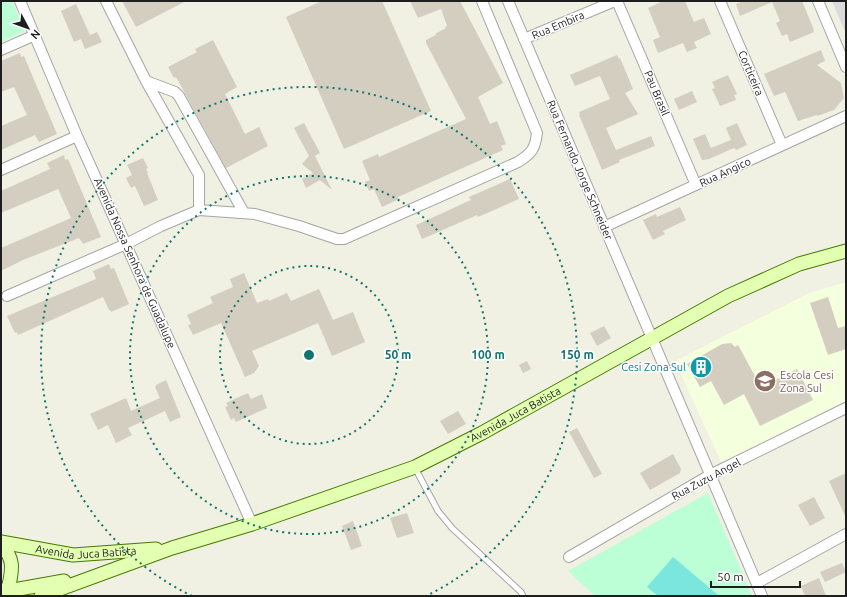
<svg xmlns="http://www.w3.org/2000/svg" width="847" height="597" viewBox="0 0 847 597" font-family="Ubuntu,sans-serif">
<rect width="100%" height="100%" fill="#f0f0e3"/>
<path fill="#dcdbdb" d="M832 1H846V34Z"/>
<path fill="#f4ffdd" d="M846 282V401L721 462 675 361 809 293Z"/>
<path fill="#bcfed6" d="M1 1H12L25 31 1 42Z
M708 493 752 596H595L568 571Z"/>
<path fill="#7ae6de" d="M673 557 718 595 717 596H658L647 587Z"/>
<path fill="#d3cec0" d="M122 1H186L136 27Z
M322 1H382L431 111 344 149 286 17Z
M410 1H460L503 83 478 97 490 124 497 121 506 144 501 146 503 150 398 197 399 199 382 207 374 189 369 191 365 182 370 180 362 161 378 154 379 157 466 119 426 43V40L436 35 435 34 446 28 445 27 447 26 441 9 418 18Z
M663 1H685L694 22 704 18 711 34 694 42 697 48 687 52 683 43 658 53 653 40 660 37 648 8Z
M744 1H802L814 30H813L814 32 790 42 787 34 782 36 776 23 780 21 772 2 740 16 736 4Z
M76 4 90 35 97 32 102 42 85 49 81 39 74 42 61 11Z
M213 40 237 87 225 94 245 134 259 127 268 146 226 168 176 77 174 78 168 67 197 52 195 49Z
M821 50 825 61 817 65 841 83 844 98 834 110 817 116V115L798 121 785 92 774 96 764 74Z
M20 53 21 57 24 56 57 134 39 142 35 135 1 150V126L27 115 14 87 1 92V61Z
M617 55 619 59 620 58 633 89 625 93 638 114 606 128 616 150 651 136 655 146 619 160 620 162 602 170 579 115 580 114 579 112 610 99 600 76 575 86 570 75Z
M728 75 737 94 734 95 736 100 720 106 712 89 715 88 712 82Z
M692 91 697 102 679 110 674 99Z
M304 123 320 153 315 156 332 190 320 180 306 188 302 179 313 173 302 164 309 156 294 128Z
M737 123 747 145 736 150 734 148 709 159 702 160 693 139 705 134 711 148 731 140 726 128Z
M64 155 65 160 68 159 101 237 83 244 79 238 23 260 1 271V248L71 218 58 189 1 213V191L50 169 47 163Z
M143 158 148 168 146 169 148 173H147L158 200 144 206 135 186 131 188 126 178 132 175 127 165Z
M510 179 519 199 478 217 477 215 422 239 416 225 471 200 469 197Z
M680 207 686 220 663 231 665 234 653 240 643 220 656 214 657 217Z
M109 264 111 269 114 268 129 304 111 312 110 310H109L103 297 18 335 17 332 15 333 7 316 96 279 93 271Z
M244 273 257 303 268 299 269 301 287 293 291 301 319 289 333 320 353 312 365 342 332 356 318 323 252 351 259 366 254 373 245 377 221 323 193 335 188 325 191 324 187 315 213 303 210 297 233 287 230 279Z
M828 297 838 328 846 326V349L828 355 810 303Z
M604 326 611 338 597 346 590 333Z
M731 343 735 347 738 345 761 387 797 369 813 400 760 426 744 394 724 405 711 381 700 387 687 364 722 344Z
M527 361 531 369 523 373 519 365Z
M166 380 181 417 170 422 165 411 128 428 132 435 116 443 108 425 98 430 90 414 126 398 131 411 160 398 155 387 156 386V385Z
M248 393 251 399 262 394 267 408 236 422 234 418 231 420 225 407 228 406 226 403Z
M458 411 466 424 448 434 440 421Z
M577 428 602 474 594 478 569 432Z
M673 454 681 469 680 473 650 490 640 473Z
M846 473V518L829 481Z
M814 497 825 518 810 526 798 505Z
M407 513 414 533 397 538 390 518Z
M353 521 362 546 351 550 342 526Z
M842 563 846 572 825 582 820 572Z
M819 578 826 596H805L801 586Z"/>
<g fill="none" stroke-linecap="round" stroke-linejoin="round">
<g stroke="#a5a5a5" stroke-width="7">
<path id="lane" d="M415 468 438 511 452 528 521 592 523 596"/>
</g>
<g stroke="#a5a5a5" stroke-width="12">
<path id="street" d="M20 1 77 136 252 524
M106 1 146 81 199 175V210
M508 1 762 596
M617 1 696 185
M720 1 782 145
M818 1 846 67
M524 39 615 1
M1 50 35 35
M146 81 175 92 179 96 244 213
M1 170 77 136
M604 227 846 116
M7 296 126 244 161 226 199 210 255 214 299 226 337 239H344L518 162C532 153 535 149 537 133L482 1
M569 557 710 475 846 408
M757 583 846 534"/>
</g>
<g stroke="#477a00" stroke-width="15">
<g id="secondary">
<path id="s1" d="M1 542 73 555 156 549"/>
<path d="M1 545C18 561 10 576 7 596"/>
<path d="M1 590 8 591 64 581"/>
<path id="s2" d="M41 596 172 548 252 524 415 467 482 433 728 296 799 264 846 251"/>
</g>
</g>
<use href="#lane" stroke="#fff" stroke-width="5"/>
<use href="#street" stroke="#fff" stroke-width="10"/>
<use href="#secondary" stroke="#e3ffb2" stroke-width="13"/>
</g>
<g fill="none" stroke="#0f766e" stroke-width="2" stroke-dasharray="2 4">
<circle cx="309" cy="355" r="89"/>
<circle cx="309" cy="355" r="179"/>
<path d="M192 596A268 268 0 1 1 426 596"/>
</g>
<defs>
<g id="building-disc" transform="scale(1.15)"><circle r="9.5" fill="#0f9aa8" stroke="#fff"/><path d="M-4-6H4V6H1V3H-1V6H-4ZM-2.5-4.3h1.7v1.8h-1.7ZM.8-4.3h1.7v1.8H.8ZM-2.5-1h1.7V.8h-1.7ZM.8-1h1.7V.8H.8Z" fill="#fff"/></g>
<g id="school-disc" transform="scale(1.15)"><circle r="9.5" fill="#8d6e63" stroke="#fff"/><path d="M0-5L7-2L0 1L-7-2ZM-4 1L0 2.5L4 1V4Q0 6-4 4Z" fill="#fff"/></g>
</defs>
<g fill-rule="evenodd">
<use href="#building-disc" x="701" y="367"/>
<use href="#school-disc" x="765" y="381"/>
</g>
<g text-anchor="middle" stroke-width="3" stroke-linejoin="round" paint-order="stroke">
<g font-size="11" fill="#1e1e1e" stroke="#fff">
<text transform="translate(558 25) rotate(-23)" y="4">Rua Embira</text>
<text transform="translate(751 73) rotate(67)" y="4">Corticeira</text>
<text transform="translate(657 93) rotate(67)" y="4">Pau Brasil</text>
<text transform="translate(580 170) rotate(67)" y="4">Rua Fernando Jorge Schneider</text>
<text transform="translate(725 172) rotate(-25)" y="4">Rua Angico</text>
<text transform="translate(135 263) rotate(66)" y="4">Avenida Nossa Senhora de Guadalupe</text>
<text dy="4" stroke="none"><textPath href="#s2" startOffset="509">Avenida Juca Batista</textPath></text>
<text transform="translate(706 479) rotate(-28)" y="4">Rua Zuzu Angel</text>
<text dy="4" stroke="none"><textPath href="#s1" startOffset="86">Avenida Juca Batista</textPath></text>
</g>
<g font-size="11" fill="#0d838f" stroke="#fff" text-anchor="end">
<text x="686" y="371">Cesi Zona Sul</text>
</g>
<g font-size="11" fill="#785e54" stroke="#fff" text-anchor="start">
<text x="780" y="379">Escola Cesi<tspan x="780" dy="13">Zona Sul</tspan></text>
</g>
</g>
<circle cx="309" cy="355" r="6" fill="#0f766e" stroke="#fff" stroke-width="2"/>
<g font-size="12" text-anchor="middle" font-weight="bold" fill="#0f766e" stroke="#fff" stroke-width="3" stroke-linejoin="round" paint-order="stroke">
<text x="398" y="359">50 m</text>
<text x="488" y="359">100 m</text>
<text x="577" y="359">150 m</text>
</g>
<rect width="847" height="597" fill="none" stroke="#1e1e1e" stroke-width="4"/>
<g transform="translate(28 28) rotate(131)" stroke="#ffffff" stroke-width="3" paint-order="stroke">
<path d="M0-3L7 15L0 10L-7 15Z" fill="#1e1e1e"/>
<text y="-6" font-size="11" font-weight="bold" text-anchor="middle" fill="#1e1e1e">N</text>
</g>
<path d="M711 581v6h89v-6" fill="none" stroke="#1e1e1e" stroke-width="2"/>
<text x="717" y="581" font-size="12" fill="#1e1e1e" stroke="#ffffff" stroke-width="3" paint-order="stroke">50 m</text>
</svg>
